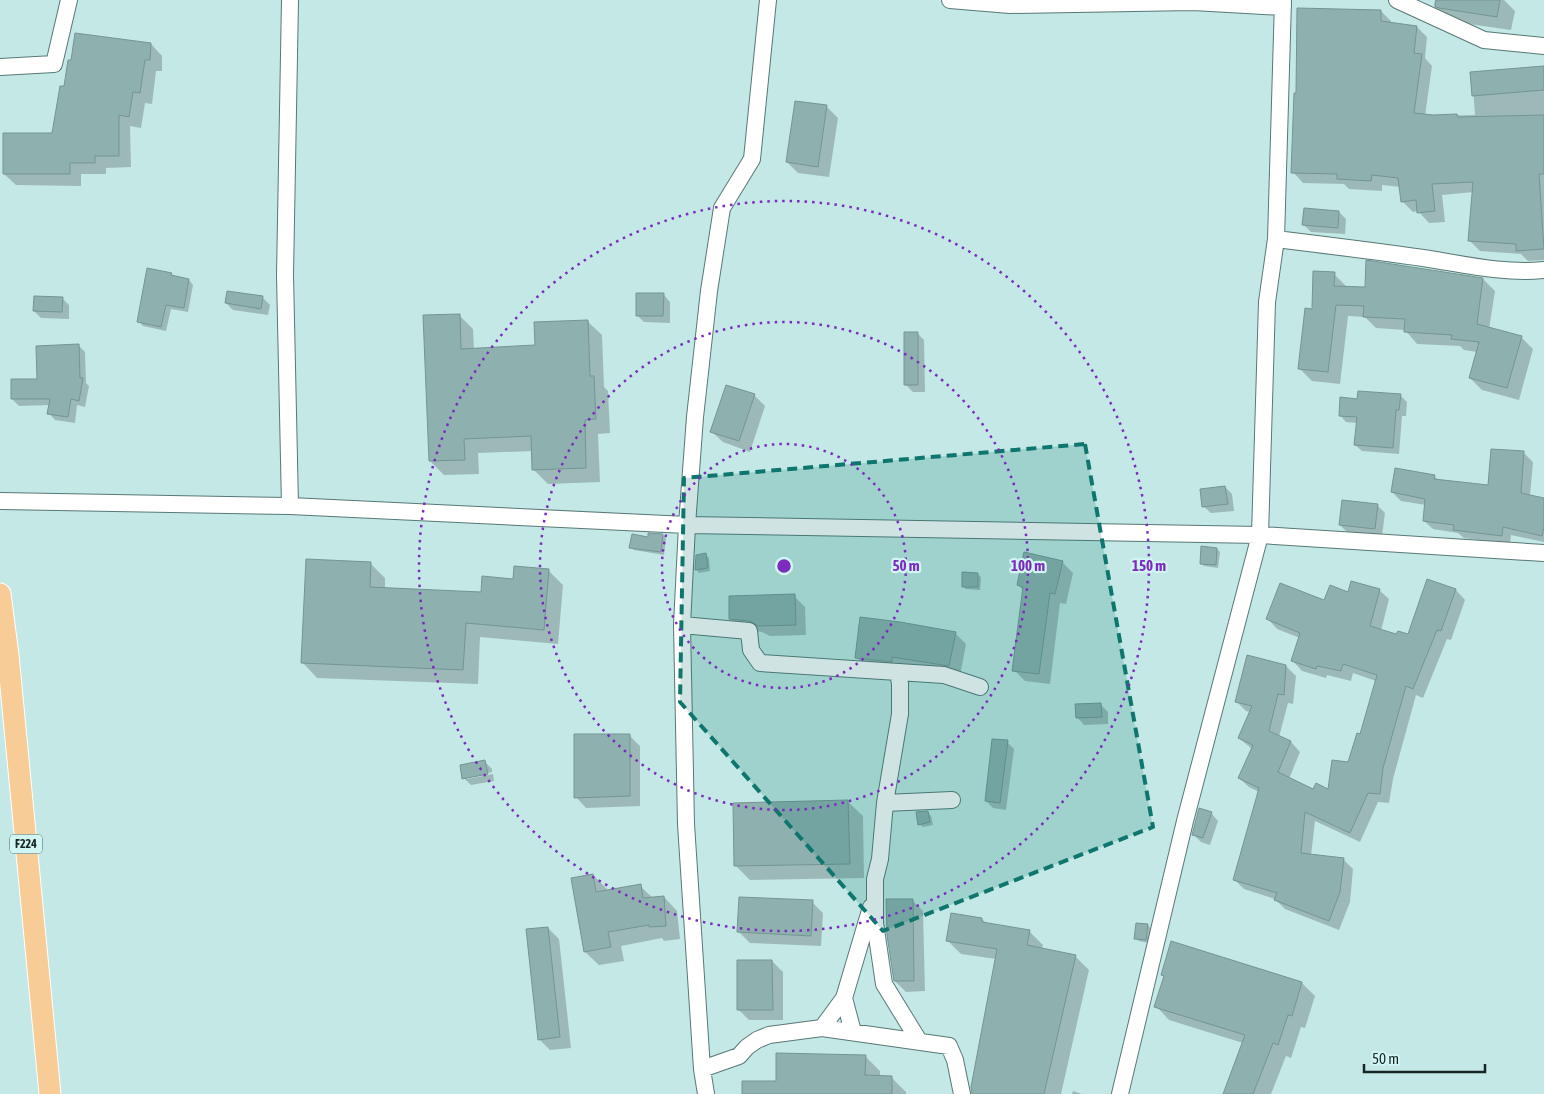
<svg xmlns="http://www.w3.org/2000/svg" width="1544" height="1094" viewBox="0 0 1544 1094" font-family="'Asap Condensed',sans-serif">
<rect width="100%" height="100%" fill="#c4e8e5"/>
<path fill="#0003" d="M1435 0H1504L1515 11 1511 30 1455 22 1448 19 1434 5Z
M1381 11 1391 21V24L1417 27 1427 37 1425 58 1432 66 1425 116 1475 115 1472 73 1544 67V260L1528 261 1521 254 1480 251 1469 240 1474 192 1442 195 1445 222 1429 223 1418 211 1413 212 1402 201 1401 187 1382 185V191L1349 189 1344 184 1303 183 1293 172Z
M151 44 162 56V71H156L152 104 145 103 141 128 130 126 131 167 106 168V174H81V186L16 185 4 174 53 134 65 88Z
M827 107 838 118 829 177 798 173 787 162Z
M1339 212 1346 219 1345 234 1311 232 1304 225Z
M171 274 174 277 189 280 193 285 188 312 171 309 166 331 143 326 139 321Z
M1334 274 1346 286V288H1366L1483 279 1495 291 1489 329 1521 337 1533 349 1519 400 1482 390 1470 378 1477 352 1464 350 1460 346 1417 344 1405 330 1376 328 1365 317 1348 316 1340 384 1312 381 1300 369 1313 310Z
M663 294 670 302V323L644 322 637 315Z
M62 298 69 305V319L41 318 34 311Z
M263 298 270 305 268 315 233 310 226 303Z
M459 315 473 329 474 349 537 347 587 321 602 335 604 387 608 391 610 433 598 434 600 482 548 484 533 469V451L478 453 479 474 444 475 430 461Z
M917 333 924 340 925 392H913L906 385Z
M78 345 85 352 86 383 89 386 85 407 77 405 75 423 55 420 49 413 50 405 19 406 12 399 39 380Z
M754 395 765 406 750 452 723 442 712 432Z
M1400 395 1407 402 1406 416H1402L1399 454 1362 451 1355 445 1357 423 1346 422 1340 415 1358 400Z
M1524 453 1533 462 1530 496 1544 499V542L1511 535 1510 544 1464 538 1458 533 1433 529 1424 521 1426 505 1401 501 1392 492 1434 476 1438 480 1489 486Z
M1225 487 1232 494 1234 511 1211 513 1203 506Z
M1378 506 1385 513 1382 536 1347 532 1340 525Z
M663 535 666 538 664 555 634 550 631 547Z
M1217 549 1220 552 1218 568 1204 566 1201 563Z
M706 555 709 558 710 571 699 573 696 569Z
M1062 562 1073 573 1066 604 1060 603 1050 684 1025 681 1014 670 1024 591 1018 585Z
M370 563 385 578V589L482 593 514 580 548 570 563 585 558 644 480 637 478 684 317 678 303 663Z
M977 574 981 577 980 590 966 589 963 586Z
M1379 590 1389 599 1381 631 1397 636H1409L1456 590 1465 600 1451 640 1447 639 1423 698 1416 695 1393 779 1389 803 1378 802 1360 842 1315 821 1311 856 1343 859 1353 869 1350 902 1339 930 1285 909 1275 899 1244 889 1234 879 1259 792 1249 787 1239 778 1253 750 1239 738 1251 712 1246 711 1236 701 1286 666 1296 676 1293 704 1288 703 1279 737 1291 742 1300 752 1289 779 1314 791 1329 790 1349 764 1361 735 1376 681 1353 673 1351 681 1327 675 1326 678 1302 671 1293 661 1300 638 1277 629 1268 619 1349 594Z
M794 596 805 607 806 635 770 636 762 632 742 630 731 619Z
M955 633 966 644 960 676 867 668 856 657Z
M1101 705 1108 712V724L1084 725 1077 717Z
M629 735 640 746V806L586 808 576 797Z
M1007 742 1014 749 1006 810 993 808 986 801Z
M485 762 492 769V772L467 776V779L493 774 494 781 471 785 464 778Z
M848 802 863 816 864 878 750 880 736 866Z
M927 812 931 816 933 825 923 827 919 824Z
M1211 813 1218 821 1210 845 1201 842 1193 834Z
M593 875 607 889V892L640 886 653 898 664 897 677 911 680 939 664 941 662 938 621 946 624 961 599 965 585 952Z
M912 900 923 911 925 991 906 992 895 981Z
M812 902 823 913 821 946 750 943 739 932Z
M982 919 987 924 1029 931 1043 945 1042 949 1075 956 1089 970 1061 1094H973L996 959 961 954 948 941Z
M1148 925 1151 929 1149 943 1139 941 1135 938Z
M548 928 559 939 571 1048 550 1050 539 1039Z
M1172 943 1302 983 1315 996 1305 1028 1301 1027 1291 1058 1286 1056 1271 1094H1224L1243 1043 1169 1020 1156 1006 1165 977 1162 975Z
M772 961 783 972V1020H749L738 1009Z
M865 1056 880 1071V1077H891L906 1092V1094H743Z
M1073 1091 1082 1094H1072Z"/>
<path fill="#8eb0ae" stroke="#749593" d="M1436 0H1500L1497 17 1439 8 1435 7Z
M1297 8 1381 10V21L1417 26 1414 53 1422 54 1414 113 1433 115 1457 114 1458 117 1544 115V174H1539L1544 249 1516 251V244L1468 241 1473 182 1432 184 1435 211 1417 213 1416 200 1401 202 1398 178 1372 175 1371 181 1337 179V174L1291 173 1294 93H1296Z
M75 33 151 43 150 60H145L140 93 133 92 129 117 119 115V156H95V163H70V174H3V133H52L60 86H64L68 60H71Z
M1544 66V90L1472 96 1470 72Z
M795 101 827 105 818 167 786 162Z
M1304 208 1339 211 1338 228 1302 225Z
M1366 260 1483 278 1477 324 1522 336 1507 388 1469 378 1479 342 1451 339 1452 335 1404 332 1405 319 1363 317 1364 306 1336 305 1328 372 1298 369 1305 308 1312 309 1313 271 1335 272 1334 286 1365 287Z
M147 268 172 273 171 275 189 279 184 308 166 305 161 327 137 322Z
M227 291 263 296 261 309 225 303Z
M636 293H664L663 316H636Z
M34 296 63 297 62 312 33 311Z
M460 314 461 349 535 345 534 322 588 320 590 376H594L596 419 585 420 586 468 532 470 531 436 464 439 465 460 429 461 423 315Z
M904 332H918V385H904Z
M79 344 80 378H83L79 401 71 399 68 417 47 414 50 399H11V379H37L36 346Z
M726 385 755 394 739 441 710 432Z
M1358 391 1401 394 1399 410H1396L1393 448 1354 445 1357 417 1339 416 1340 397 1357 399Z
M1491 449 1524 451 1521 493 1544 498V527L1542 536 1503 527 1502 536 1453 530 1454 525 1423 521 1425 499 1391 492 1395 468 1435 475 1434 479 1488 485Z
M1225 486 1228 504 1202 507 1200 489Z
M1342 500 1378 504 1375 529 1339 525Z
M648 533 663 534 661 552 629 548 632 534 648 537Z
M1201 546 1217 548 1216 565 1200 564Z
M1024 552 1063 561 1055 594 1050 593 1039 674 1012 671 1023 587 1017 585Z
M706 553 708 568 695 570 696 555Z
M306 559 371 562 370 587 481 592 482 576 513 579 514 566 549 569 544 630 466 623 463 670 301 663Z
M962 572 978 573V587H962Z
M1427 579 1456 589 1441 631 1437 630 1413 689 1406 686 1383 768 1380 794 1368 793 1350 833 1305 812 1301 853 1344 858 1340 892 1329 921 1274 900 1277 893 1233 880 1259 788 1238 778 1253 745 1238 738 1252 706 1235 702 1247 655 1286 665 1284 695 1278 694 1269 731 1291 741 1278 772 1313 789 1316 783 1328 789 1332 760 1348 762 1357 733 1360 734 1377 675 1343 664 1341 671 1317 666 1316 669 1291 661 1300 633 1266 619 1280 583 1324 600 1330 585 1348 592 1351 581 1380 589 1370 626 1396 634 1398 631 1408 634Z
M795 594 796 625 758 626 750 621 729 619V596Z
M860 617 900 622 956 632 949 666 892 657V662L855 658Z
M1101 703 1102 717 1076 718 1075 704Z
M574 734H630V796L574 798Z
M992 739 1008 740 1000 803 985 801Z
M485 760 488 774 462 779 460 765Z
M848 800 850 864 734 866 733 803Z
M1199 808 1212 812 1203 838 1192 835Z
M928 811 930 822 918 825 916 812Z
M593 874 596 892 641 884 643 898 664 896 666 926 649 927V925L608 932 611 947 584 952 571 878Z
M739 897 813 900 811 936 737 932Z
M886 899H913L914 981H894L887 935Z
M951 913 982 918V922L1030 930 1027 945 1076 955 1044 1094H972L971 1087 997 949 946 941Z
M1136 923 1148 924 1146 940 1134 939Z
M548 927 560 1037 538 1040 526 929Z
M1171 941 1302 982 1292 1016 1288 1015 1278 1045 1273 1043 1253 1094H1223L1245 1035 1154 1007 1164 976 1161 975Z
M737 960H772L773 1010H737Z
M776 1053 866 1055 865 1075 892 1076V1094H742V1081H776Z"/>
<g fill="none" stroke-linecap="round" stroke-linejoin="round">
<g stroke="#587876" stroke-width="18">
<path id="minor" d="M950 0 1010 5 1193 2 1283 7
M1397 0 1484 40 1544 46
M0 67 54 64 69 0
M1276 239C1325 245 1374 251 1423 258 1463 264 1503 274 1544 270
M0 501 290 506 687 525 1260 535 1544 553
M290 506 285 275 290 0
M682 625 749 631 751 650 760 663 944 675 980 687
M898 672 900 684V714L885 803 880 859 875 879V923L884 984 919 1041
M885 803 952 800
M844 998 853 1032
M822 1028 844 998 871 907
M702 1069 739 1056 747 1047 757 1040 769 1035 822 1028 949 1046 955 1060 962 1094
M706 1094 702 1069 686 824 682 625 687 525 695 417 709 291 722 208 752 159 768 0
M1120 1094 1185 821 1260 535 1267 302 1276 239 1283 0"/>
</g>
<g stroke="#fff" stroke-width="23">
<path id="major" d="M0 594 8 655 50 1094"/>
</g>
<use href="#minor" stroke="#fff" stroke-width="16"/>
<use href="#major" stroke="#f7cc97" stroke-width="21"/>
</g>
<path fill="#0f766e" fill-opacity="0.2" stroke="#0f766e" stroke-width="4" stroke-dasharray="10 6" stroke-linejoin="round" d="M1085 444 1153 827 883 931 680 702 684 478Z"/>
<g fill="none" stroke="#7b2cbf" stroke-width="2.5" stroke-dasharray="2.5 5">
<circle cx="784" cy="566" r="122"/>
<circle cx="784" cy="566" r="244"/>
<circle cx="784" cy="566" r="365"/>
</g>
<g text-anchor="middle" stroke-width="4.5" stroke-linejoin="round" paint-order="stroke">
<rect fill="#d1f5f3" stroke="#506363" stroke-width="1" x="10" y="834.5" width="32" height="19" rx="4"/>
<g font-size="12" font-weight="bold" fill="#182525">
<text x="26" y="848">F224</text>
</g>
</g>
<circle cx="784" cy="566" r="8" fill="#7b2cbf" stroke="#d1f5f3" stroke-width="2.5"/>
<g font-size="15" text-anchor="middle" font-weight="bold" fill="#7b2cbf" stroke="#d1f5f3" stroke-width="4.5" stroke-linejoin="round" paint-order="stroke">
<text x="906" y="571">50 m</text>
<text x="1028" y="571">100 m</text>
<text x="1149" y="571">150 m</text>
</g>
<path d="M1364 1064v8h121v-8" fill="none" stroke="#182525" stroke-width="2.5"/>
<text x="1372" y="1064" font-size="15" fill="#182525" stroke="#d1f5f3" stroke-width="4" paint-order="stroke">50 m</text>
</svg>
